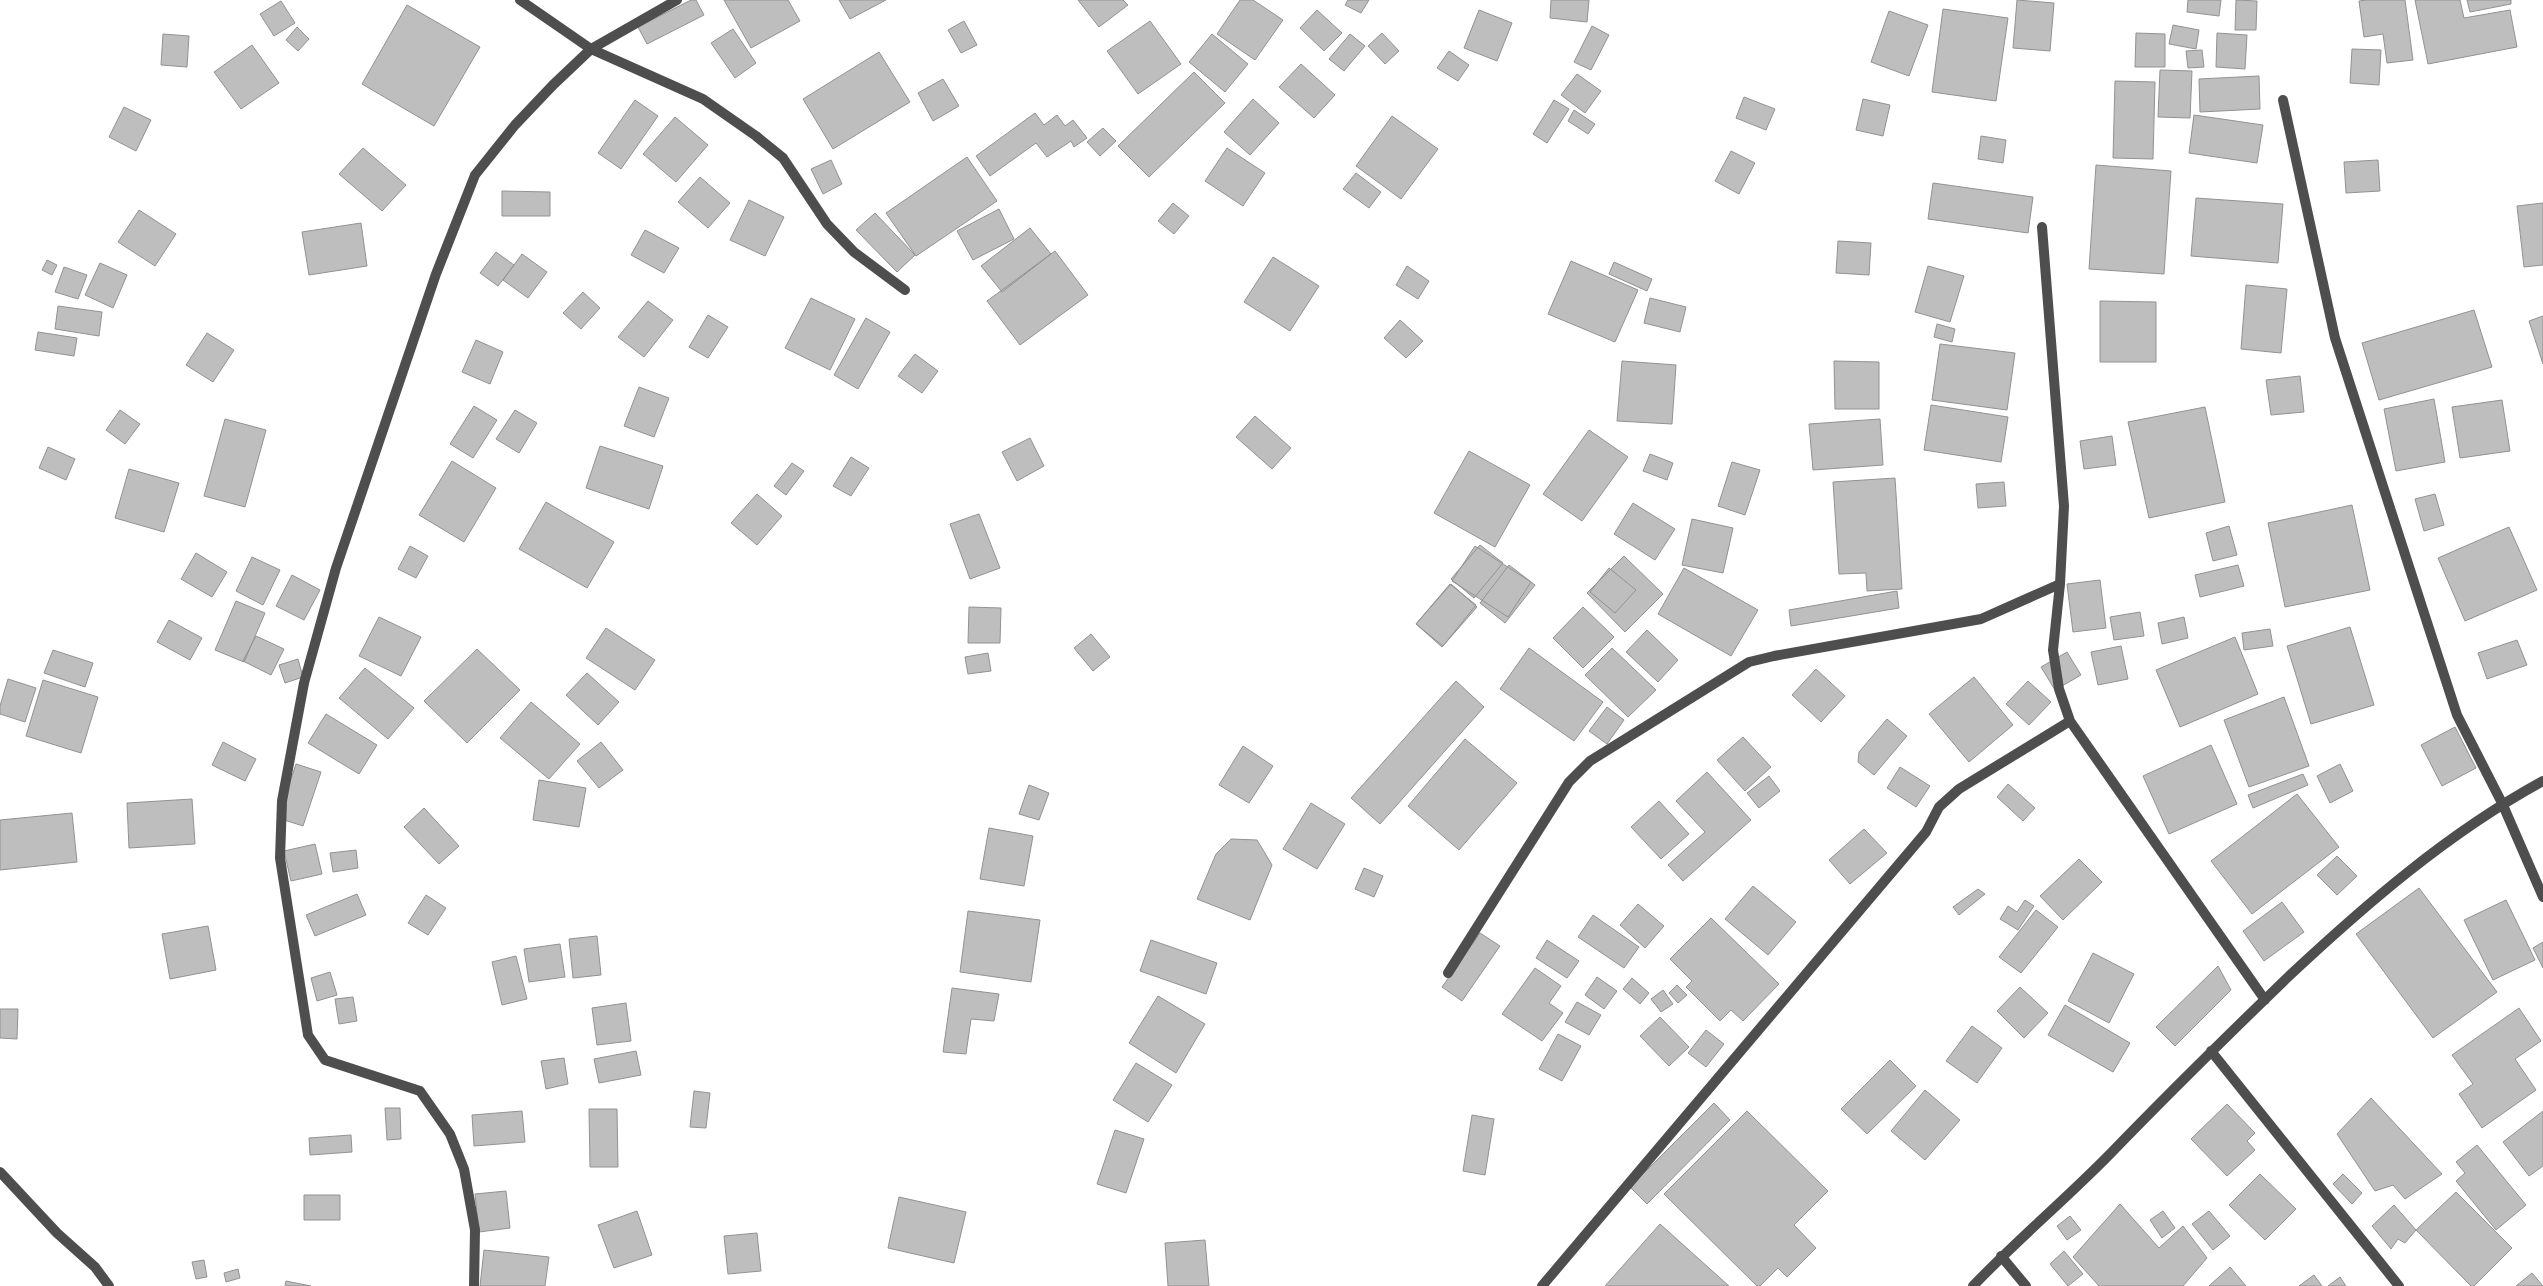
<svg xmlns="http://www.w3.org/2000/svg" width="2543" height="1286" viewBox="0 0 2543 1286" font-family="Poppins,sans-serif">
<rect width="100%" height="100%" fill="#fff"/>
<path fill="#bebebe" stroke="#929292" d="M691 0H696L704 15 647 44 638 27Z
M724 0H788L800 21 751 48Z
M839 0H886L850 19Z
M1078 0H1123L1128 5 1099 27Z
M1240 0H1253L1283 20 1255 60 1217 34Z
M1348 0H1369L1361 13 1345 5Z
M1551 0H1589L1587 22 1550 18Z
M2017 0 2054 3 2050 51 2013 48Z
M2188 0H2221L2219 16 2187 12Z
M2236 0 2257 1 2256 30H2235Z
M2367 0H2405L2413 60 2387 63 2383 34 2364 37 2359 1Z
M2415 0H2460L2464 18 2510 10 2517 47 2428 64Z
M2467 0H2511V4L2470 12Z
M281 1 295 23 274 36 260 14Z
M407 5 480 47 434 126 362 84Z
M1943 9 2008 18 1996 101 1932 92Z
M1317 10 1342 33 1324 51 1300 28Z
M1479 10 1512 23 1497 61 1464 48Z
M1889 11 1928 25 1909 76 1871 62Z
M964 21 977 45 961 53 948 30Z
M1150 21 1181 64 1138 94 1107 51Z
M2173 25 2199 30 2196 49 2169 44Z
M1592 26 1609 35 1591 70 1574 62Z
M297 27 309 39 298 51 286 40Z
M733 29 756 63 735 78 711 43Z
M1382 33 1399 51 1385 64 1368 46Z
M2136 33 2165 34V67H2135Z
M2217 33 2247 35 2245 69 2216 67Z
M163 34 189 36 187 67 161 65Z
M1212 34 1248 64 1225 92 1189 62Z
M1350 34 1365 46 1344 71 1329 59Z
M252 45 279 83 241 109 214 72Z
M2352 49 2381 50 2379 85 2350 83Z
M2202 50 2204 67 2188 68 2186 51Z
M1449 51 1469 65 1458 81 1437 68Z
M879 52 910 102 833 149 803 99Z
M1301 64 1335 95 1314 118 1279 87Z
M2160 70 2192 71 2190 118 2158 117Z
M1194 72 1225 103 1149 177 1118 146Z
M1577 74 1601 91 1585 113 1561 95Z
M2259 76 2260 109 2200 112 2199 79Z
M943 79 959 106 933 121 918 93Z
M2115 81 2155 82 2153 159 2113 158Z
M1744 97 1775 109 1766 130 1736 118Z
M1253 99 1279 123 1250 155 1224 132Z
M1863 99 1890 105 1883 136 1856 130Z
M635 100 658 116 621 169 598 153Z
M1554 100 1569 109 1547 143 1533 134Z
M124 107 151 120 136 151 109 137Z
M1574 110 1595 124 1588 134 1568 121Z
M1035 113 1044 125 1057 115 1065 126 1073 120 1087 138 1074 147 1071 141 1047 157 1036 143 990 176 976 156Z
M2194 115 2263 125 2257 163 2189 153Z
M1392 116 1438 149 1401 199 1356 166Z
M675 117 708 145 676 182 643 154Z
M1103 128 1116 141 1100 156 1087 142Z
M1981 136 2006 140 2003 163 1978 159Z
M363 148 406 185 382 211 339 174Z
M1227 148 1265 173 1243 206 1205 181Z
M1731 151 1755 163 1739 194 1715 181Z
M967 157 997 201 916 256 886 213Z
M831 160 842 184 823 194 811 169Z
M2378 160 2380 191 2346 193 2344 162Z
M2096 165 2171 171 2164 274 2089 269Z
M1356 173 1381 192 1369 208 1343 189Z
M700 177 730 203 708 228 678 202Z
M1933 183 2033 197 2028 233 1928 219Z
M502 191 550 192V216H502Z
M2196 198 2283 204 2278 263 2191 256Z
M749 200 784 217 765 256 730 240Z
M1173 203 1189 216 1174 234 1158 221Z
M2543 203V265L2524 267 2517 206Z
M999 209 1014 239 973 260 957 231Z
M139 210 176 234 155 266 118 242Z
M875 213 915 255 897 272 856 230Z
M361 223 367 266 309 275 302 232Z
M1030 228 1051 254 1002 292 981 266Z
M645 230 679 248 664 273 631 255Z
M1838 241 1871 243 1869 275 1836 273Z
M1055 251 1088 295 1020 345 987 301Z
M496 252 514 265 498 286 480 273Z
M522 254 547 272 528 298 503 280Z
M1273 257 1319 286 1290 331 1244 302Z
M47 260 57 265 52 275 42 270Z
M1571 261 1638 290 1615 342 1548 314Z
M1614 262 1652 279 1647 291 1609 274Z
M100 263 127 275 113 308 85 295Z
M1407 266 1429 281 1418 299 1396 285Z
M1928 266 1964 276 1950 322 1915 312Z
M64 267 87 275 78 299 55 292Z
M2246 285 2287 289 2281 353 2241 349Z
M583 292 600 308 581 329 563 313Z
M811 298 855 319 830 370 785 348Z
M1650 298 1686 307 1680 332 1644 323Z
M648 301 673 320 644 357 618 337Z
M2100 301 2156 302V362H2100Z
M58 306 102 312 99 336 55 329Z
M2474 310 2492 367 2379 400 2362 343Z
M708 315 728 327 708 358 689 347Z
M2543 316V364L2529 321Z
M866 318 890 332 858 389 834 375Z
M1400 320 1423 341 1406 358 1384 338Z
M1937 324 1955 329 1952 342 1934 337Z
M38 332 77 338 74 356 35 350Z
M207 333 234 350 213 382 186 365Z
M476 340 503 352 490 384 462 372Z
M1940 344 2015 353 2007 410 1932 400Z
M915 354 938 371 922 393 898 376Z
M1622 361 1676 365 1672 424 1617 421Z
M1834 361 1879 362V409H1835Z
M2300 376 2304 412 2271 415 2266 380Z
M639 387 669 398 654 437 624 426Z
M2434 399 2445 462 2396 471 2384 409Z
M2502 400 2510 451 2460 458 2452 407Z
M1931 405 2008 417 2001 462 1924 450Z
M474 406 497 420 473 458 450 444Z
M2205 407 2225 502 2149 518 2128 422Z
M120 410 140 424 125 444 106 430Z
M515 410 537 423 519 453 496 439Z
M1255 416 1291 448 1272 469 1236 437Z
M225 419 266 430 245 507 204 496Z
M1880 419 1883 465 1813 470 1809 424Z
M1589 430 1628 457 1582 521 1543 494Z
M2112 436 2116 465 2084 469 2080 441Z
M1030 438 1044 466 1017 481 1002 452Z
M600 446 663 466 649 509 586 488Z
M48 447 75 459 66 480 39 468Z
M1469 451 1530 485 1495 547 1434 513Z
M1650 454 1673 463 1667 480 1643 471Z
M851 457 869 468 851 496 833 486Z
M452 461 496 488 464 542 419 515Z
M1732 462 1760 470 1745 515 1718 506Z
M792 463 804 471 786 495 774 486Z
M129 469 179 483 164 532 115 518Z
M1895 478 1902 589 1867 591 1866 573 1839 574 1833 482Z
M2004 482 2006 506 1978 508 1976 484Z
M757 494 782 516 757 545 731 523Z
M2435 494 2444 525 2424 531 2415 499Z
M546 502 614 542 587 588 519 549Z
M1633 503 1675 529 1655 560 1614 534Z
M2352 505 2370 590 2285 607 2268 523Z
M979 514 1000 568 970 579 950 524Z
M1692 519 1733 528 1723 573 1682 565Z
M2229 526 2237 555 2213 561 2206 533Z
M2509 527 2537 590 2465 621 2438 558Z
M1480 545 1503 563 1474 598 1451 579Z
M410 546 428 556 416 578 398 569Z
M1475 546 1531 582 1508 617 1452 581Z
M196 553 227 572 212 597 181 579Z
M1624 556 1663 594 1625 632 1587 593Z
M252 557 280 570 263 605 236 591Z
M1509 565 1535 585 1505 623 1480 603Z
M2238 565 2244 586 2200 597 2195 575Z
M1609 568 1636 590 1615 613 1590 592Z
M1684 568 1758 610 1731 656 1658 614Z
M292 575 320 590 304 620 276 606Z
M2100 580 2106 628 2073 632 2067 584Z
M1450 584 1476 605 1443 646 1416 624Z
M1451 584 1477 607 1442 647 1416 624Z
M1897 591 1899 608 1791 626 1789 610Z
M236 601 265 613 244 662 215 650Z
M969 607 1001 608 1000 643H968Z
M1583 607 1614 637 1583 668 1553 638Z
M2140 612 2144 636 2114 640 2110 617Z
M379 617 421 637 401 676 359 656Z
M2184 617 2188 638 2162 644 2158 623Z
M169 620 202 638 190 660 157 642Z
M2350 627 2374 705 2311 724 2287 646Z
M606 628 655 660 635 690 586 658Z
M2270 629 2273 646 2244 650 2242 633Z
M1647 630 1678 660 1658 682 1626 652Z
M1091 634 1110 657 1093 671 1074 648Z
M256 636 284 649 271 675 243 661Z
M2235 637 2258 694 2180 727 2156 670Z
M2517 640 2527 665 2487 679 2478 653Z
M2121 646 2128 679 2098 685 2091 652Z
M1529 648 1603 702 1574 741 1500 689Z
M1612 648 1656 690 1628 717 1585 675Z
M477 649 520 690 467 743 424 701Z
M53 650 93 663 85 687 44 673Z
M2067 652 2081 675 2055 690 2041 667Z
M988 653 991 671 968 674 965 657Z
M298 659 303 677 285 683 279 665Z
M365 668 414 708 388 739 339 698Z
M1816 669 1845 696 1821 722 1792 695Z
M587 673 619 702 598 725 566 695Z
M1974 677 2013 725 1969 762 1929 714Z
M8 679 36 688 25 722 0 714V706Z
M43 680 98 697 81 753 26 736Z
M1456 681 1484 707 1380 824 1351 798Z
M2028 681 2051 702 2029 725 2006 704Z
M2284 697 2309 766 2249 787 2224 720Z
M531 702 580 744 549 779 500 738Z
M1607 707 1624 720 1607 744 1589 731Z
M326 714 377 745 359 774 308 743Z
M1887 719 1907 736 1874 775 1858 762 1859 752Z
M2455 727 2476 768 2442 786 2421 745Z
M1743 737 1771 767 1745 791 1717 760Z
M1465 739 1517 783 1459 850 1408 806Z
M223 742 256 759 245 781 212 765Z
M601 742 623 770 599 788 577 761Z
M2211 745 2237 804 2169 834 2143 776Z
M1243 746 1273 766 1249 803 1219 785Z
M296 764 321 772 303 826 278 818Z
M2340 764 2353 791 2330 803 2317 776Z
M1900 767 1930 786 1916 807 1887 788Z
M1707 772 1751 820 1683 881 1668 865 1705 832 1676 801Z
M2303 774 2308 785 2253 808 2248 795Z
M1769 776 1780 791 1759 808 1747 793Z
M539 780 586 788 579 827 533 820Z
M2008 784 2035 808 2023 821 1997 797Z
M1029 785 1049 793 1039 820 1019 814Z
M2297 794 2339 847 2252 914 2211 861Z
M192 799 195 844 129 848 127 803Z
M1659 801 1689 834 1661 859 1631 827Z
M1311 803 1345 824 1317 869 1283 849Z
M424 808 459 846 439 864 404 827Z
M72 813 77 862 0 870V820Z
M989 828 1033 836 1024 886 980 879Z
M1864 829 1887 853 1850 884 1829 860Z
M1231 839 1257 840 1272 865 1250 920 1197 899 1216 854Z
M315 844 322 874 291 881 284 851Z
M356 850 358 868 333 872 330 853Z
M2337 856 2357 876 2337 895 2317 875Z
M2079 859 2102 882 2063 920 2040 896Z
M1364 868 1383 876 1374 897 1355 889Z
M1753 886 1796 922 1768 955 1725 919Z
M2419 888 2497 992 2433 1038 2356 934Z
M1978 889 1985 894 1959 915 1953 907Z
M357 894 366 915 315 936 306 915Z
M426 895 446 908 428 935 408 923Z
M2025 900 2034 906 2018 930 2000 919 2008 906 2017 912Z
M2506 900 2535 960 2493 980 2464 920Z
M2282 902 2304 932 2264 961 2243 931Z
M1638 904 1664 926 1645 948 1620 925Z
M2036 910 2058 927 2021 973 1999 957Z
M968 911 1040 920 1031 982 960 972Z
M1593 915 1639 947 1624 968 1578 937Z
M1711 918 1779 984 1743 1021 1731 1010 1720 1021 1686 987 1692 981 1670 959Z
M208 926 216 970 170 979 162 934Z
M1480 933 1500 946 1462 1001 1442 987Z
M597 936 601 975 573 978 569 939Z
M1151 940 1217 963 1206 994 1140 971Z
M1547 940 1579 961 1567 978 1536 958Z
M2543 942V968L2533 948Z
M560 944 565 977 529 982 524 949Z
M2093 953 2134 974 2109 1023 2068 1001Z
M516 956 527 999 502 1005 492 962Z
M2218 966 2231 990 2175 1046 2156 1027Z
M1535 968 1561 986 1549 1003 1563 1013 1542 1041 1502 1014Z
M330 972 337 995 317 1001 311 978Z
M1597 977 1617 991 1604 1009 1585 995Z
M1632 978 1649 993 1640 1004 1623 989Z
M1677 985 1687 995 1678 1003 1669 993Z
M2020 987 2048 1013 2024 1038 1997 1011Z
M952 988 999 994 994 1021 971 1019 966 1054 943 1052Z
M1663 990 1673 1004 1661 1012 1651 999Z
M1158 996 1205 1024 1176 1073 1129 1043Z
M353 997 357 1021 339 1024 335 999Z
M1577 1002 1601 1015 1589 1035 1565 1022Z
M626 1003 631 1041 597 1045 592 1008Z
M2065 1005 2130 1043 2113 1072 2048 1035Z
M2519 1008 2541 1041 2515 1059 2536 1090 2482 1128 2459 1094 2473 1084 2452 1055Z
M0 1009H18L17 1039 0 1038Z
M1660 1017 1689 1047 1669 1066 1640 1036Z
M1972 1026 2002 1048 1977 1083 1946 1061Z
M1706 1030 1724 1044 1706 1067 1688 1053Z
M1558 1034 1581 1046 1562 1081 1539 1069Z
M636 1051 641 1075 599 1083 594 1059Z
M564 1058 568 1084 546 1089 541 1061Z
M1890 1060 1916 1086 1867 1134 1841 1109Z
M1136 1063 1172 1085 1148 1122 1113 1100Z
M1925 1090 1960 1120 1925 1160 1891 1131Z
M694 1091 710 1093 706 1128 690 1127Z
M2371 1098 2442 1174 2405 1199 2393 1185 2375 1191 2337 1134Z
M1714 1103 1730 1120 1647 1204 1630 1187Z
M2227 1104 2255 1133 2247 1141 2255 1150 2227 1176 2191 1139Z
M385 1108H400L401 1139 387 1140Z
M589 1109H617L618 1167H590Z
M522 1111 525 1142 474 1146 472 1115Z
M1747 1111 1828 1191 1794 1225 1816 1248 1787 1277 1778 1268 1760 1286H1757L1664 1194Z
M2543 1111V1166L2529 1176 2503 1142Z
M1472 1115 1494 1119 1485 1175 1463 1171Z
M1115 1130 1144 1139 1126 1193 1097 1184Z
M351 1135 352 1152 310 1155 309 1138Z
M2477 1145 2526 1205 2496 1230 2456 1181 2465 1173 2456 1162Z
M2260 1174 2296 1209 2265 1240 2229 1205Z
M2343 1174 2362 1193 2352 1204 2333 1184Z
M506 1191 510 1228 479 1232 475 1194Z
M2456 1192 2512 1248 2474 1286H2471L2416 1230Z
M304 1195H340V1220H304Z
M899 1197 966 1212 954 1263 888 1248Z
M2120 1204 2159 1248 2183 1226 2207 1258 2183 1286H2099L2073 1257Z
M2394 1205 2416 1230 2405 1243 2398 1239 2391 1249 2372 1226Z
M637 1211 652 1255 614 1268 598 1225Z
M2163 1211 2175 1228 2162 1238 2150 1220Z
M2209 1211 2230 1236 2213 1250 2192 1224Z
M2070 1216 2081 1230 2067 1240 2057 1226Z
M1660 1224 1729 1286H1605Z
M757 1233 761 1271 728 1274 724 1236Z
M1205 1240 1209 1286H1168L1165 1243Z
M484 1250 549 1257 545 1286H480Z
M2064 1251 2083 1274 2068 1286 2050 1264Z
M204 1260 207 1277 196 1279 192 1262Z
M2230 1267 2246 1286H2209Z
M238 1269 240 1278 226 1282 224 1273Z
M2532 1273 2543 1286H2516Z
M2314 1275 2322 1286H2299Z
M2340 1277 2346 1286H2328Z
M286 1281 311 1286H285Z"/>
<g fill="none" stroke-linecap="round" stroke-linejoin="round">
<path stroke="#4e4e4e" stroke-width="10" d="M520 0 591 49 703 99 756 136 783 158 827 224 854 252 905 290
M2283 100 2335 338 2457 715 2502 803 2543 897
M2042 227 2064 506 2060 584 2053 650 2059 689 2070 721 2265 1000
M1448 973 1569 782 1590 761 1749 662 1774 656 1981 619 2060 584
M2211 1051 2399 1286
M0 1172 57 1233 95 1267 109 1286
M2001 1256 2026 1286
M474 1286 475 1230 464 1169 450 1134 420 1091 325 1060 308 1035 280 858 282 801 304 683 336 568 436 274 475 175 515 125 553 85 591 49 677 0
M1542 1286 1926 832 1939 807 1959 789 2070 721
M1973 1286C2017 1240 2066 1199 2111 1153 2169 1093 2228 1035 2288 977 2366 904 2448 833 2543 781"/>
</g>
</svg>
